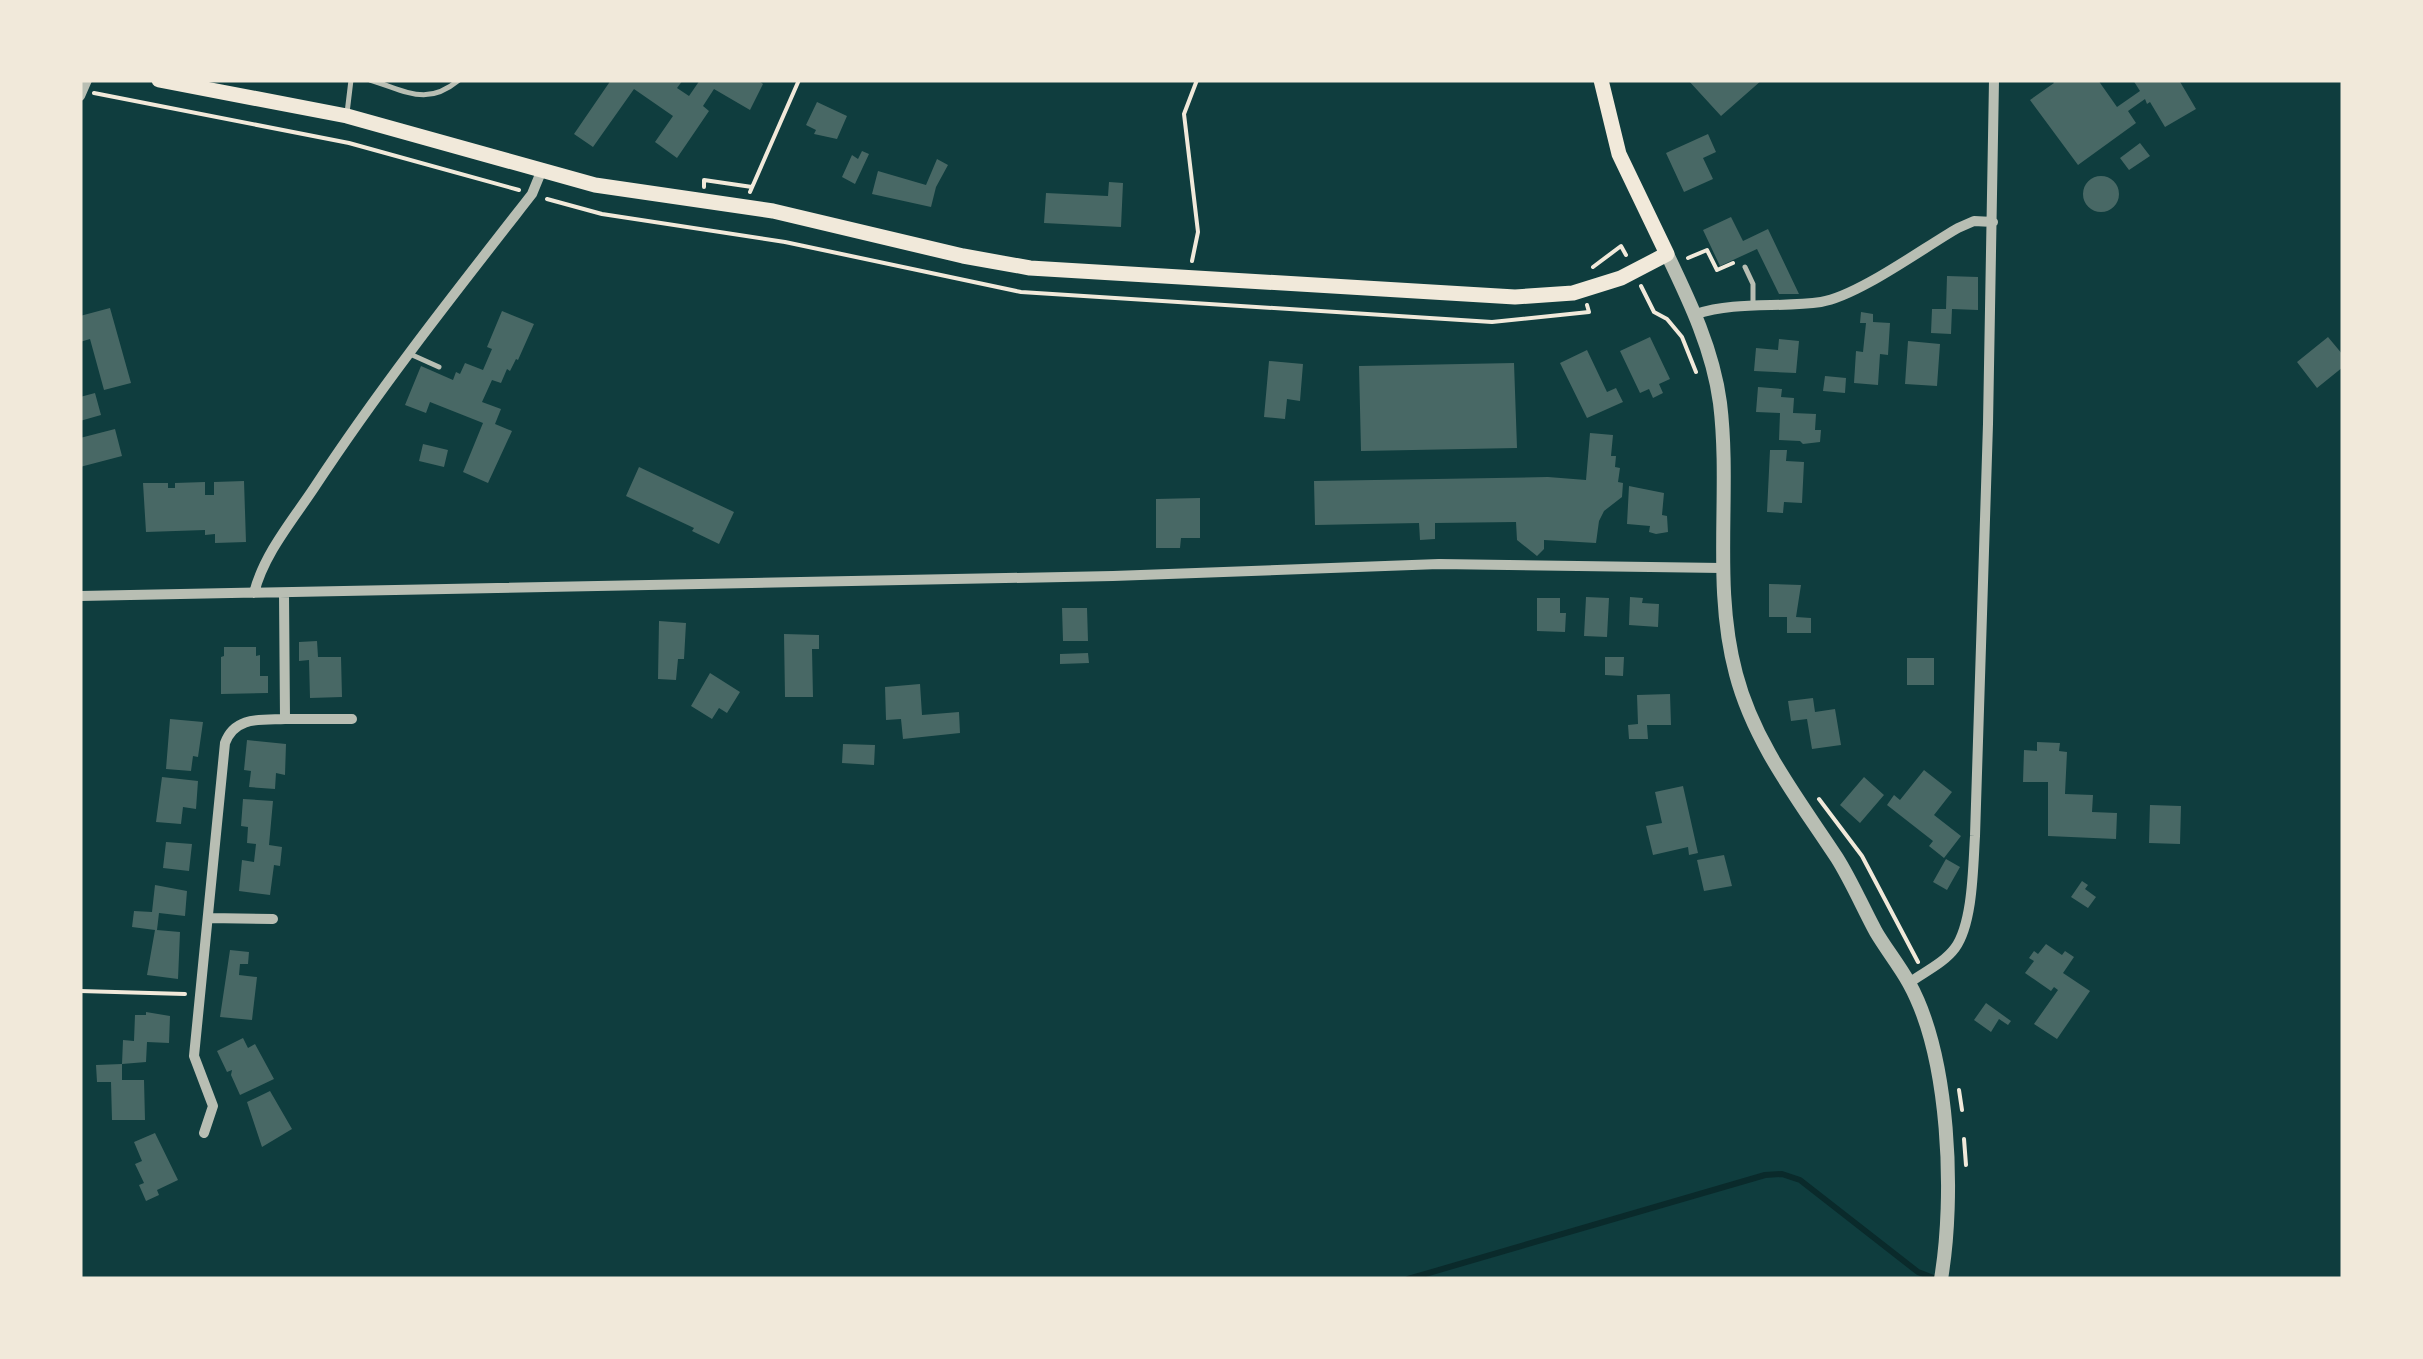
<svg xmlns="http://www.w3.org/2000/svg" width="2423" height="1359" viewBox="0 0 2423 1359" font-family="'DejaVu Sans',sans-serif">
<rect width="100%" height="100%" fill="#0f3d3e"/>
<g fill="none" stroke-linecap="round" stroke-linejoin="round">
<path stroke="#0a2a2b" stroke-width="6" d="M1408 1279 1765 1175 1782 1174 1800 1180 1918 1272 1936 1279"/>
</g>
<path fill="#486865" d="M611 80H683L677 88 689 96 700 80H758L763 84 750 110 714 89 703 106 709 111 677 158 655 142 673 116 634 89 593 147 574 134Z
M1688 80H1762L1721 116Z
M2052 80H2098L2117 107 2140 91 2133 80H2179L2196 109 2165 127 2150 102 2147 104 2145 99 2128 111 2136 123 2078 165 2030 100 2054 83Z
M817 102 847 116 837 139 814 134 816 130 806 125Z
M1708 134 1716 152 1703 158 1713 179 1684 192 1666 153Z
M2140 143 2150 156 2129 170 2120 158Z
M862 151 869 154 855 184 842 177 852 155 858 159Z
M937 159 948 165 936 187 931 207 872 194 878 171 926 185Z
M2083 194a18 18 0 1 1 36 0a18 18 0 1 1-36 0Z
M1109 182 1123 183 1121 227 1044 223 1046 193 1108 196Z
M1731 217 1743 241 1768 229 1799 294H1779L1757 249 1720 266 1703 230Z
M1947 276 1978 277V310L1952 309 1951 334 1931 333 1932 309H1946Z
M110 308 131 383 104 390 90 339 80 342V316Z
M502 311 534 324 518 360 516 359 510 371 507 369 501 383 492 380 482 402 501 409 495 424 512 431 488 483 463 472 483 423 430 402 426 413 405 405 421 366 453 380 456 372 460 374 465 363 483 370 492 349 487 347Z
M1861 312 1873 314V322L1890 323 1888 355 1880 354 1878 385 1854 383 1856 351 1863 352 1866 323H1860Z
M1650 337 1670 379 1659 384 1663 393 1653 398 1649 389 1640 393 1620 351Z
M2328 337 2343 355V367L2317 388 2297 362Z
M1779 339 1799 341 1796 373 1754 371 1756 348 1778 350Z
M1908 341 1940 344 1937 386 1905 384Z
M1587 350 1607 392 1616 388 1623 402 1587 418 1560 363Z
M1269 361 1303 364 1300 401 1287 399 1285 419 1264 417Z
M1514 363 1517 448 1361 451 1359 366Z
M1825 376 1846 378 1845 393 1823 391Z
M1758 387 1782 389 1781 397 1794 398 1793 413 1816 414 1815 430H1821L1820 442 1803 444 1800 441 1779 440 1780 413 1756 412Z
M95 393 101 415 80 421V397Z
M115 429 122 456 80 467V438Z
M1590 433 1613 435 1611 456H1616L1615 467 1620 468 1618 482 1623 483 1622 497 1604 511 1599 521 1596 543 1544 540V549L1537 556 1517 540 1516 522 1435 523V539L1420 540 1419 523 1315 525 1314 481 1548 477 1586 480Z
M423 444 448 450 444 467 419 461Z
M1770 450H1787L1786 461 1804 462 1802 503 1784 502 1783 513 1767 512Z
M639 467 734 512 719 544 692 531 694 528 626 496Z
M244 481 246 542 215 543V534L205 535V530L146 532 143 483H168V488H175V483L205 482V495H214V482Z
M1629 486 1664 493 1662 515 1667 516 1668 532 1656 534 1649 532 1650 526 1627 524Z
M1200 498V538H1181L1180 548H1156V499Z
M1769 584 1801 585 1796 617 1811 618V633H1787V617H1769Z
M1586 597 1609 598 1607 637 1584 636Z
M1630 597 1643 598 1642 603 1659 604 1658 627 1629 625Z
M1537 598H1560V613H1566L1565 632 1537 631Z
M1062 608H1087L1088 641H1063Z
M659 621 686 623 684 659H678L676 680 658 679Z
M784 634 819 635V649H812L813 697H785Z
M317 641 318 657H341L342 697 310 698 309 660 299 661V642Z
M224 647H256V656L260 655V676H268V693L221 694V657L224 656Z
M1088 653 1089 663 1060 664V654Z
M1605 657H1624L1623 676 1605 675Z
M1907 658H1934V685H1907Z
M710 673 740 692 727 713 719 708 712 719 691 706Z
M920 684 922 715 959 712 960 733 903 739 901 719 886 720 885 687Z
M1670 694 1671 725H1647L1648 739H1629L1628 725 1638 724 1637 695Z
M1813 698 1815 712 1835 709 1841 745 1812 749 1807 719 1791 721 1788 701Z
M170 719 203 722 198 757 193 756 191 771 166 769Z
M247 740 286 744 285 775 276 773 275 789 249 787 251 771 244 770Z
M2037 742 2060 743 2059 751 2067 752 2065 794 2093 795 2092 812 2117 813 2116 839 2048 836V782H2023L2024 750 2037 751Z
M843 744 875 745 874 765 842 763Z
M1924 770 1952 792 1934 815 1961 836 1944 858 1929 846 1933 841 1887 805 1894 795 1900 800Z
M162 777 198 781 196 809 183 807 181 824 156 822Z
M1864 777 1884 795 1860 823 1840 805Z
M1683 786 1698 853 1689 855 1688 847 1653 855 1646 826 1662 823 1655 792Z
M243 799 273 801 269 845 282 847 280 866 274 865 270 895 239 891 242 860 254 862 256 844 247 843 248 827 241 826Z
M2150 805 2181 806 2180 844 2149 843Z
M166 842 192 844 189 871 163 868Z
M1724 855 1732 886 1704 891 1697 860Z
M1946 859 1960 867 1947 890 1933 882Z
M2082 881 2088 885 2085 889 2096 897 2088 908 2071 897Z
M155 885 187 891 185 916 159 913 157 930 180 932 178 979 147 975 155 930 132 927 134 911 152 912Z
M2046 944 2062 955 2065 951 2074 957 2063 973 2090 991 2057 1039 2034 1024 2058 990 2054 987 2051 991 2025 973 2034 961 2029 958 2034 951 2038 954Z
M230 950 249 952 248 964H240L239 975 257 977 252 1020 220 1017Z
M1986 1003 2011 1021 2008 1025 1999 1019 1991 1032 1974 1020Z
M146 1012 170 1016 169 1043 147 1042 146 1062 122 1064 123 1040 134 1041 135 1015H146Z
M243 1038 248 1048 255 1044 274 1079 240 1095 231 1075 232 1070 227 1072 217 1051Z
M122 1064V1080H144L145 1120H112L111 1082H97L96 1065Z
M270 1091 292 1129 262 1147 247 1102Z
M155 1133 178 1180 157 1190 159 1195 146 1201 139 1185 144 1183 135 1164 142 1161 134 1142Z"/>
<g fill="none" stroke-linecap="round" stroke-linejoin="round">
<path stroke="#f1e9da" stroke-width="4" d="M94 93 349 143 519 190
M704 187V180L752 187
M750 192 799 80
M547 199 602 214 785 242 1021 292 1492 322 1589 312 1587 305
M1688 258 1707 250 1717 270 1733 263
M1192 261 1198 232 1184 114 1197 80
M1593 267 1621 246 1626 255
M1641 286 1654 312 1667 319 1682 337 1696 372
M1819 799 1862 856 1918 962
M80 991 185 994
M1959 1090 1962 1110
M1964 1139 1966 1165"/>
<path stroke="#b8beb3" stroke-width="5" d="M370 80C407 91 426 107 459 80
M347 113 351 80
M1745 267 1753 284V303
M410 354 439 367"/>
<path stroke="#b8beb3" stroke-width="10" d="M80 96 87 80
M1696 314C1736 301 1779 308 1821 302 1858 296 1923 248 1958 228L1974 221 1993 222
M254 593C264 554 292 521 314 488 381 386 457 290 532 194L541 172
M80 596 1113 576 1439 564 1722 568
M285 719H352
M208 918 273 919
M1909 983C1924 972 1944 963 1955 948 1973 923 1973 867 1975 836L1988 424 1994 80
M204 1133 213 1106 194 1056 225 743C235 716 261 720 285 719L284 593"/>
<path stroke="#b8beb3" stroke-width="14" d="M1667 254C1690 302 1713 350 1720 403 1731 493 1712 585 1736 674 1754 743 1799 800 1837 858 1852 882 1863 908 1876 932 1886 949 1899 965 1909 983 1950 1057 1955 1197 1941 1279"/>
<path stroke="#f1e9da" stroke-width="15" d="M159 80 347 116 595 185 773 211 963 256 1030 268 1515 297 1573 293 1621 278 1667 254 1619 154 1601 80"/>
</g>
<rect width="2423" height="1359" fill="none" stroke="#f1e9da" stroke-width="165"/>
</svg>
